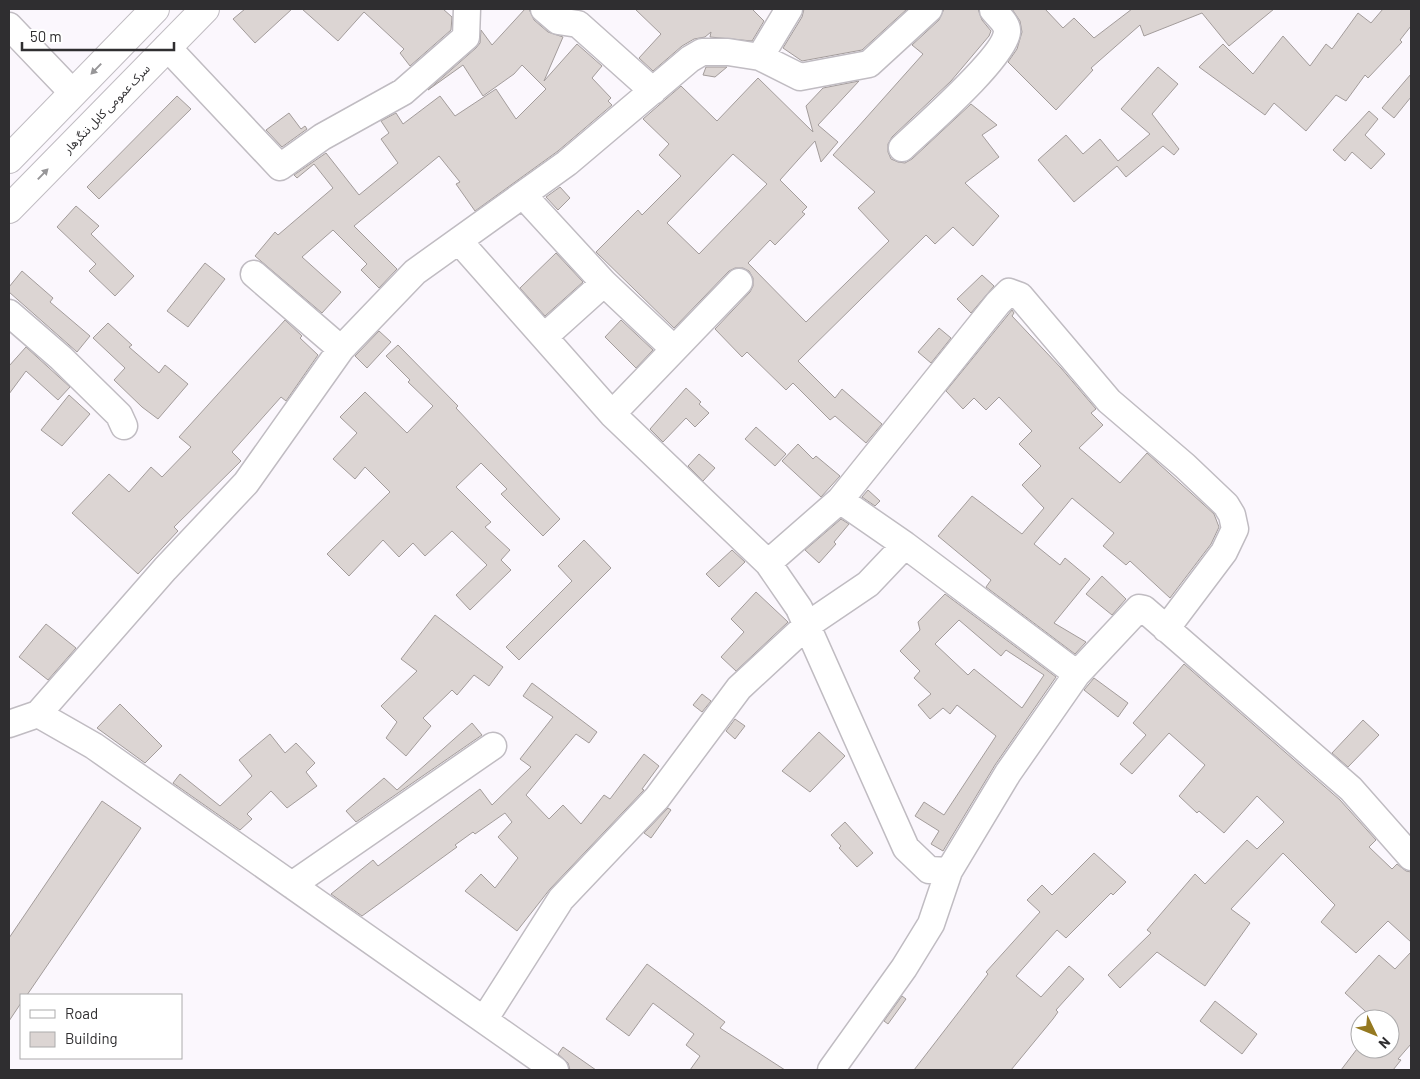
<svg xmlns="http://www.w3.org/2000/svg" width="1420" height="1079" viewBox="0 0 1420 1079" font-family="Barlow,'Noto Sans Arabic',sans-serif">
<rect width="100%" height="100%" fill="#fbf7fd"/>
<path fill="#dcd5d3" stroke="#a39c9b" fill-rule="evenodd" d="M245 9H292L255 43 233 19Z
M302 9H443L452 17 451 30 410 66 400 53 404 49 364 12 338 41Z
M525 9H529L534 20 548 32 563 37 544 81 577 44 602 66 592 78 611 98 608 101 612 105 558 151 475 211 456 184 460 182 439 156 354 226 397 269 379 288 361 270 367 264 333 230 302 257 341 292 322 313 255 256 275 232 278 235 333 188 314 164 297 178 294 175 326 153 359 195 398 163 381 139 389 133 381 121 396 113 403 124 440 96 455 116 496 89 516 119 546 89 522 65 514 74 483 96 463 65 428 90 476 48 480 43 481 30 492 45Z
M635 9H752L764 21 752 41 710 37 711 32 705 37 694 39 682 46 653 71 639 58 661 34Z
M804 9H907L862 50 802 61 783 48 802 17Z
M944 9H978L982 20 991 31 989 36 951 81 892 137 888 144V152L891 159 898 162 905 163 912 159 971 104 997 125 982 135 999 157 965 183 999 216 973 246 953 227 935 244 926 235 798 361 835 398 842 389 882 424 866 443 835 416 830 420 793 383 786 390 747 352 742 357 715 329 750 292 753 286V278L749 271 743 268H735L729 271 674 328 596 252 638 210 642 215 681 176 659 155 669 144 643 119 681 86 717 121 758 78 813 132 806 106 823 88 859 81 818 125 838 142 821 162 815 141 780 180 807 207 802 212 805 214 775 245 770 240 748 263 806 322 889 241 858 208 875 192 833 155 923 54 912 45 939 20ZM733 154 767 184 699 254 667 223Z
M1012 9H1045L1063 28 1074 18 1094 38 1132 9H1274L1229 46 1202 13 1144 36 1140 25 1091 68 1093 70 1056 110 1008 62 1017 49 1022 32 1020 21Z
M1383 9H1411V26L1400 40 1402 42 1368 78 1365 75 1346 101 1336 95 1306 131 1274 103 1265 115 1199 67 1223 44 1253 74 1283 36 1310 66 1326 44 1332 49 1358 13 1371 23Z
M706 67H727L715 77 703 75Z
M1158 67 1178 84 1152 114 1179 149 1174 155 1163 146 1126 177 1117 166 1074 202 1038 160 1066 135 1083 154 1100 139 1118 161 1150 134 1121 109Z
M1411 74V97L1394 118 1382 108Z
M177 96 191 109 99 199 87 187Z
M1369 111 1378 119 1365 135 1385 154 1371 169 1352 152 1345 161 1333 150Z
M289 113 301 129 305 126 307 129 282 147 266 130Z
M560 187 570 198 558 210 546 197Z
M76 206 99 226 91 234 134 276 115 296 89 271 96 264 57 227Z
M556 253 583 282 545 316 520 288Z
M205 263 225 279 188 327 167 311Z
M22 271 53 298 50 302 90 336 77 352 9 292V287Z
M982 275 994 286 971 313 957 299Z
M1012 310 1014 313 1012 316 1061 368 1096 409 1091 413 1103 425 1079 448 1120 483 1147 453 1214 514 1219 527 1211 544 1170 598 1130 561 1126 565 1103 546 1114 533 1072 498 1034 544 1060 565 1065 558 1090 579 1054 623 1086 642 1075 654 986 587 991 580 938 536 972 496 1022 534 1044 508 1022 485 1041 466 1019 444 1032 431 999 397 986 410 974 398 963 409 946 391Z
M285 320 302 336 300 338 318 355 286 401 281 397 232 452 241 461 174 527 178 531 138 574 72 513 109 474 129 492 151 467 162 477 191 447 179 437Z
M621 320 653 350 636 368 605 337Z
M108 323 132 345 129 347 159 373 165 365 188 384 158 419 142 407 114 380 125 368 93 338Z
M939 328 951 338 931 363 918 352Z
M379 331 391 342 367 368 355 356Z
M398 345 458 406 456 408 560 519 543 536 501 494 507 489 481 463 456 487 491 522 485 527 510 550 501 560 511 570 470 610 456 595 487 565 452 531 425 556 413 543 399 557 383 540 349 576 327 554 390 492 365 467 355 479 333 459 357 433 340 417 365 392 407 433 433 406 408 382 410 380 386 356Z
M26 347 70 387 58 400 26 371 9 394V366Z
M686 388 701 402 699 404 709 413 695 427 686 418 663 442 650 429Z
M69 395 90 414 62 446 41 430Z
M756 427 786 454 775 466 745 439Z
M798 444 813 459 816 456 840 476 821 497 782 461Z
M699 454 715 468 703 481 688 466Z
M868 490 880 501 875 506 862 497Z
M841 519 849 524 834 542 836 544 819 563 805 550Z
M584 540 611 568 519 660 506 647 572 581 558 566Z
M732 550 745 562 719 587 706 574Z
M1102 576 1126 599 1112 615 1086 594Z
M756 592 788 622 736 671 721 657 744 632 731 619Z
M945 594 1056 677 995 765 943 851 931 844 939 831 915 816 924 802 944 815 996 736 957 705 950 714 943 708 930 719 918 705 931 694 914 678 920 671 900 651 920 630 918 622ZM959 620 1001 656 1006 650 1044 675 1022 708 974 669 968 675 935 644Z
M435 615 503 667 489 686 474 675 457 695 452 690 423 718 431 726 406 756 386 738 397 722 381 706 417 671 401 659Z
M46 624 76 648 48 680 19 657Z
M1184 664 1340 800 1376 840 1369 847 1392 869 1397 864 1406 871 1411 872V942L1388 921 1356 953 1321 922 1335 905 1283 853 1231 909 1250 923 1205 986 1157 952 1120 988 1108 975 1151 933 1147 930 1195 874 1205 884 1247 840 1257 849 1284 822 1257 796 1224 833 1199 811 1197 813 1179 796 1205 765 1169 733 1132 774 1120 764 1146 735 1133 723Z
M1094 678 1128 703 1118 717 1084 690Z
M532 683 597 732 589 743 576 734 526 795 549 819 563 805 581 824 604 795 610 799 644 754 659 766 642 789 644 790 550 889 517 931 465 891 481 874 495 888 518 858 498 837 512 822 505 813 475 834 473 832 455 845 457 847 362 916 331 894 373 860 378 866 480 789 492 805 531 767 520 759 553 717 523 696Z
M702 694 711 701 702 712 693 705Z
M120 704 162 746 145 763 97 728Z
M735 719 745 726 735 739 726 731Z
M1363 720 1379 735 1348 767 1332 753Z
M472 723 482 735 356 822 346 811 384 778 397 790Z
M819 732 845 756 810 792 782 771Z
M270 734 285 753 296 743 315 763 306 772 317 786 287 808 271 791 247 814 252 819 240 830 173 783 180 774 220 806 252 776 239 760Z
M102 801 141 828 27 995H21V1003L9 1021V938Z
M668 808 671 810 651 838 644 833Z
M845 822 873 853 857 867 839 848 841 846 831 835Z
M1094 853 1126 882 1113 895 1111 893 1066 938 1057 930 1016 976 1041 997 1069 966 1084 979 1056 1010 1058 1012 1053 1019 1011 1070H914L988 974 986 972 1040 912 1027 900 1042 885 1052 895Z
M1411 952V1044L1398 1059 1401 1060 1393 1070H1341L1360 1045V1049H1390V1019H1374L1345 993 1379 955 1395 969Z
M647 964 725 1022 720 1028 785 1070H690L700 1056 686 1045 694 1034 653 1003 629 1036 606 1019Z
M902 996 906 999 888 1024 884 1021Z
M1215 1001 1257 1034 1242 1054 1200 1021Z
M563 1047 596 1070H570L568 1063 558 1054Z"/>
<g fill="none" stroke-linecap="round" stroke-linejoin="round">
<g stroke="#c0bcc2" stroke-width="29">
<path id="minor" d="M544 9 558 21 578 24 653 91
M9 26 73 93
M167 47 280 167 322 137 403 92 466 37 467 9
M760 57 789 9
M902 148C923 128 1005 57 1007 32 1008 24 998 16 993 10
M523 195 604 283 674 349
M459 241 612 414 768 563 799 608 906 848 929 870 949 871 1008 773 1077 674 1139 608 1144 609 1351 789 1411 857
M254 274 341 349
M9 313 61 358 119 415 124 426
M544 337 604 283
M612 414 739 282
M840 500 905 545 1077 674
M768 563 840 500 998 303 1009 292 1020 296 1109 401 1185 466 1226 505 1232 515 1235 529 1224 552 1166 629
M38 714 165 569 246 483 341 349 415 272 567 163 690 59 702 52H728L760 57 800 77 869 64 929 9
M9 724 38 714 94 746 555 1070
M292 885 493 746
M484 1020 561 899 657 798 739 688 806 626 868 584 905 545
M831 1070 904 968 931 924 949 871"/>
</g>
<g stroke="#c0bcc2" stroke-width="30">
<path id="highway" d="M9 159 155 9
M9 209 205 9"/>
</g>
<use href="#minor" stroke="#fff" stroke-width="26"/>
<use href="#highway" stroke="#fff" stroke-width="28"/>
</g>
<defs><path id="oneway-solid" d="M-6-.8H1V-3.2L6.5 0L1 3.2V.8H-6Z" transform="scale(1.25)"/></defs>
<g fill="#979698">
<use href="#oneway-solid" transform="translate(96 69) rotate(134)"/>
<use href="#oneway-solid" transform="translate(43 174) rotate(-46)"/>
</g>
<g text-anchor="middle" stroke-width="4.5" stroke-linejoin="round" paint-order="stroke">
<g font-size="12" fill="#2f2e30" stroke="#fff">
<text transform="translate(107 109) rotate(-46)" y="4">سرک عمومی کابل ننگرهار</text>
</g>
</g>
<rect width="1420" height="1079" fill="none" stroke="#2f2e30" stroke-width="20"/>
<rect x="20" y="994" width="162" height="65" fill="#ffffff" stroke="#acabac"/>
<rect x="30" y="1010" width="25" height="8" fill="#ffffff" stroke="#acabac"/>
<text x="65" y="1019" font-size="15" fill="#2f2e30">Road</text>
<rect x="30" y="1032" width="25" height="15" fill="#dcd5d3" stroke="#acabac"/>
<text x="65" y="1044" font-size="15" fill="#2f2e30">Building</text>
<g transform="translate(1375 1034) rotate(133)"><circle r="24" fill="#ffffff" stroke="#acabac"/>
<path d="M0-4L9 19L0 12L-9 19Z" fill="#957920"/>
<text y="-8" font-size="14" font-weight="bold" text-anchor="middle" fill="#2f2e30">N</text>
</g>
<path d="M22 42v8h152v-8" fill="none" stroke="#2f2e30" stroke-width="2.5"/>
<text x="30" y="42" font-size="15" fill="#2f2e30" stroke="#ffffff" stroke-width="4" paint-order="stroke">50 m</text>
</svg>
